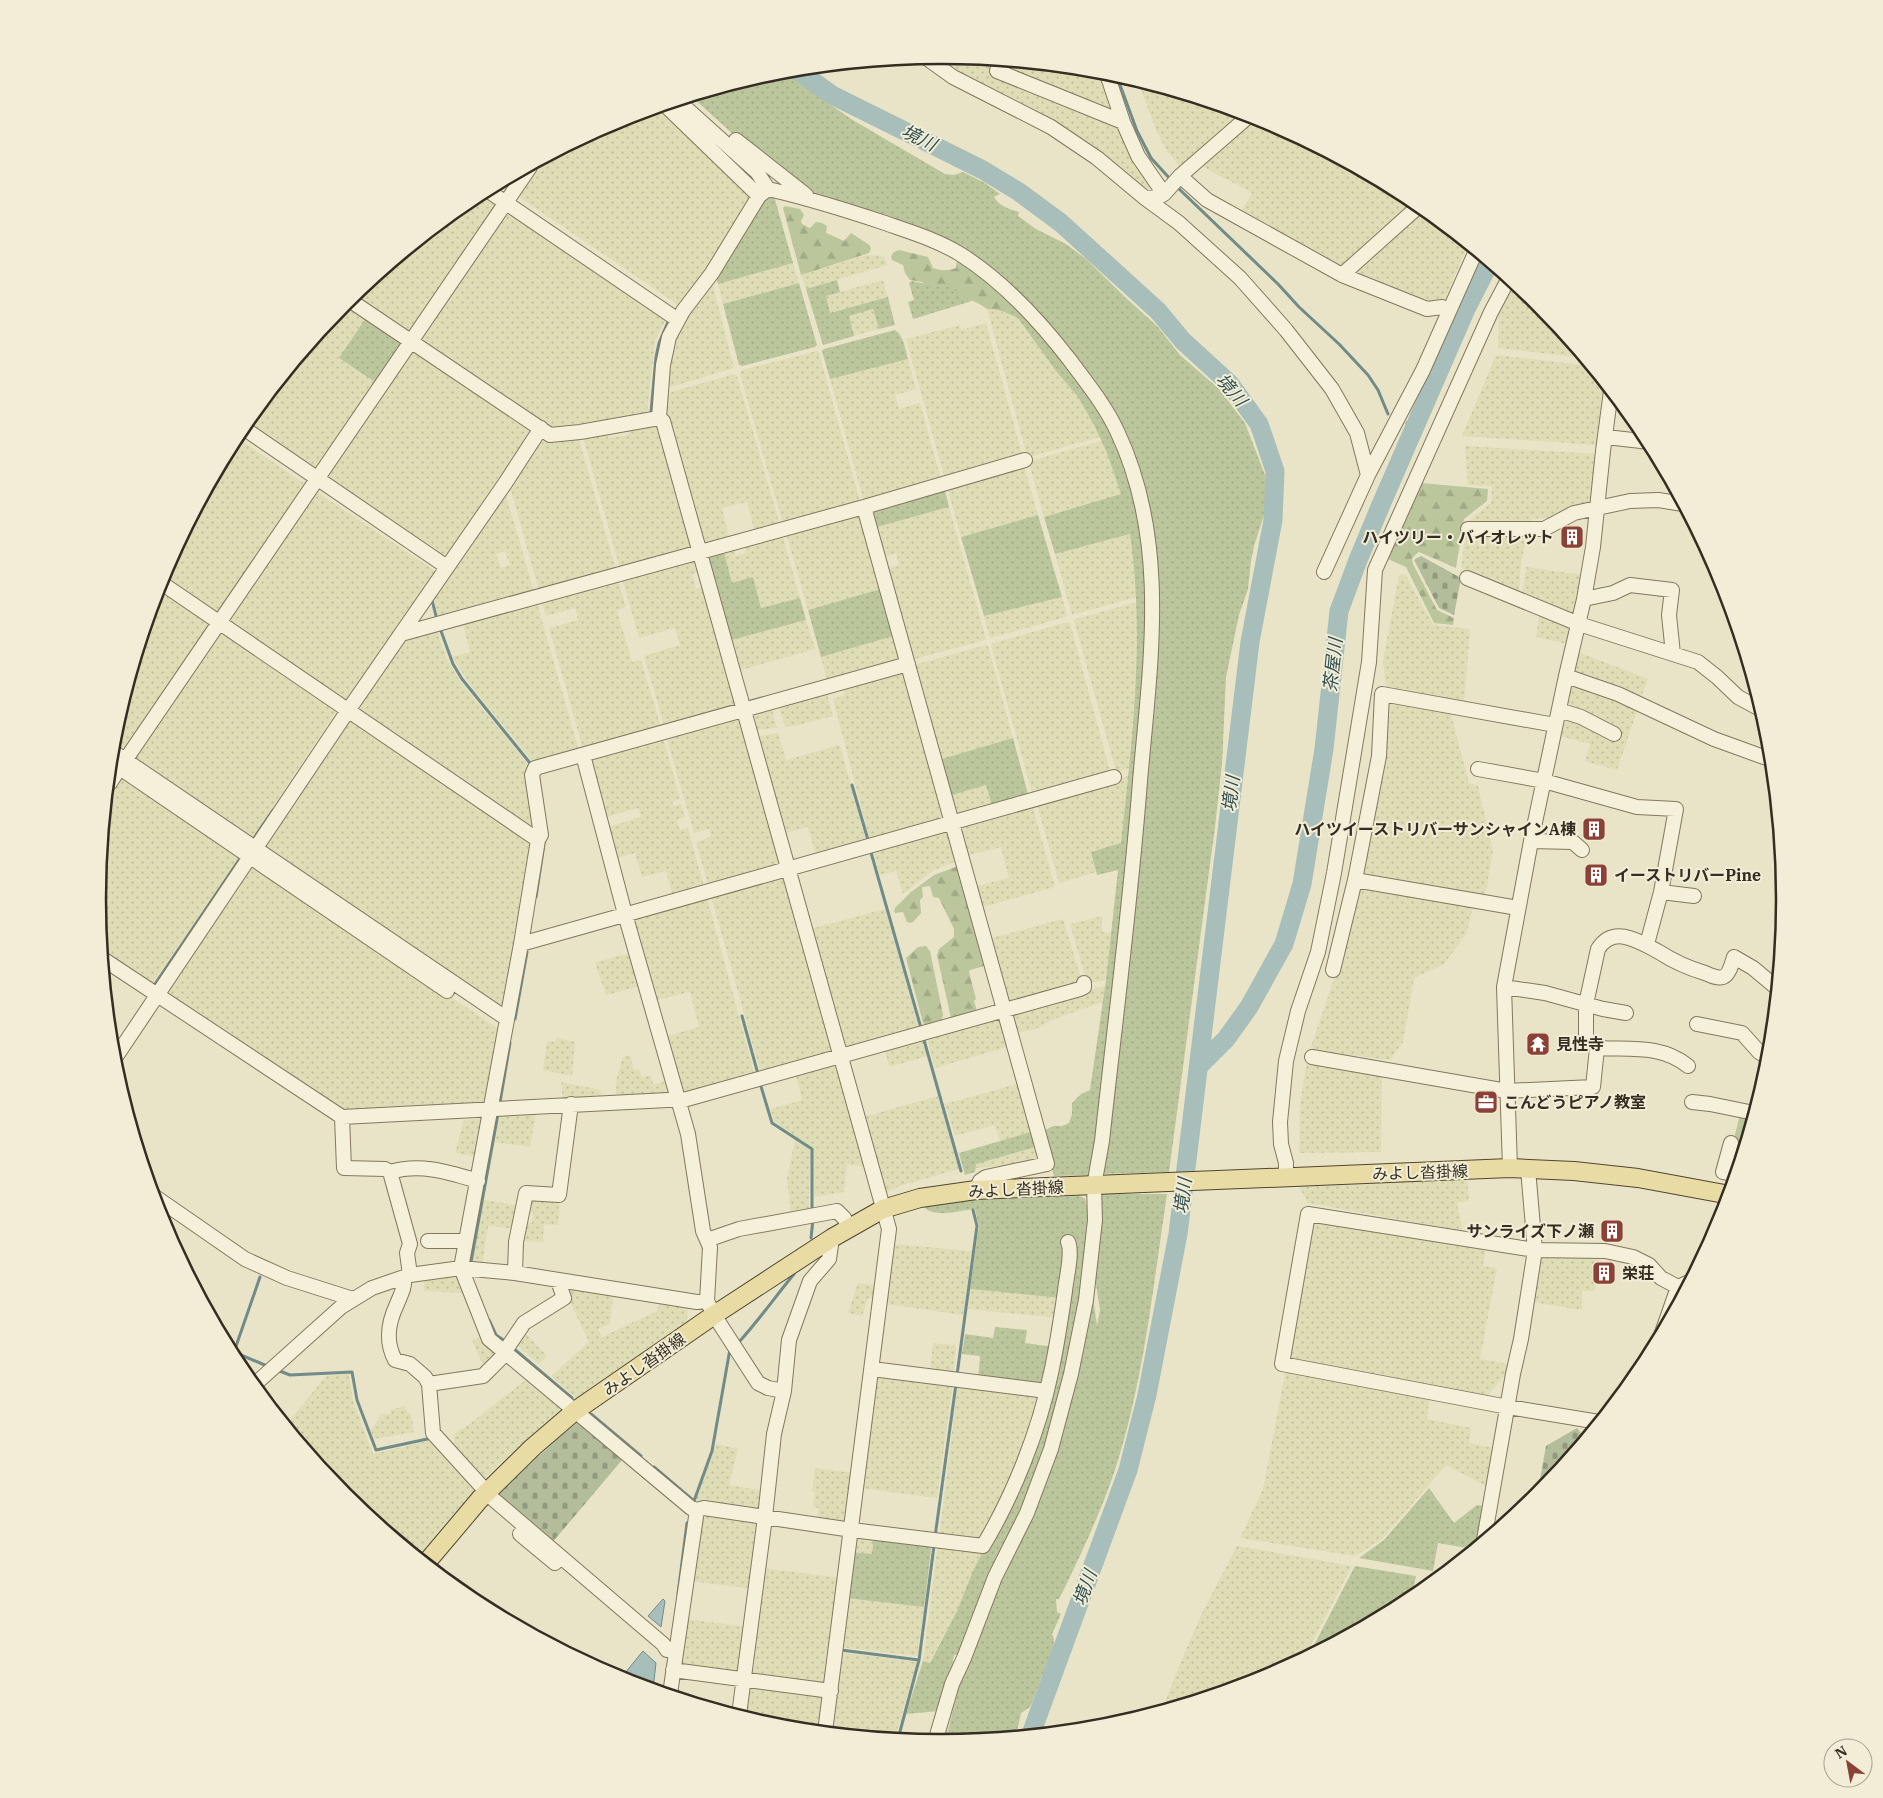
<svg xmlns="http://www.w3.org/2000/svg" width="1883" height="1798" viewBox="0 0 1883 1798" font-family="'IBM Plex Serif','Noto Sans JP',serif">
<defs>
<pattern id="farmland-dots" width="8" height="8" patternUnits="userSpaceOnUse" patternTransform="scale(1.25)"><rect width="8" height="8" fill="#deddb6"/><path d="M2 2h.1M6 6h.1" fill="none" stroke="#bfbe9c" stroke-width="1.8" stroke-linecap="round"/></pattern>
<pattern id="grass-dots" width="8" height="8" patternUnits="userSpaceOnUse" patternTransform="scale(1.25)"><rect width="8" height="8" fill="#bbc69c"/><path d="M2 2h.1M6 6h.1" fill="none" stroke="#a1aa86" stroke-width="1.8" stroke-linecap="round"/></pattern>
<pattern id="forest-firs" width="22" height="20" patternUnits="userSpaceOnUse" patternTransform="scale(1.25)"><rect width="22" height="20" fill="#bbc69c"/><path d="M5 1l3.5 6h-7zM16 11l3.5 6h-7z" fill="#a1aa86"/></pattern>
<pattern id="cemetery-stones" width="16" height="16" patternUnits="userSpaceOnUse" patternTransform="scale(1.25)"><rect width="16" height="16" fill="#b3bc9b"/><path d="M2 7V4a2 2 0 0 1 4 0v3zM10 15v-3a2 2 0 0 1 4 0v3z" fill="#92997e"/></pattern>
</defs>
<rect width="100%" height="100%" fill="#e9e4c7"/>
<path fill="url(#farmland-dots)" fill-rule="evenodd" d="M942 55 994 60 991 72 1121 124 1155 189 1141 186 1047 118 956 71 936 56Z
M1006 61 1102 71 1115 111 1004 66Z
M1138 81 1243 113 1181 168 1167 151 1156 130Z
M662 106 754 199 684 305 680 306 519 197 545 159 619 119Z
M1255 116 1265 119 1416 202 1340 268 1241 212 1252 193 1200 165Z
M524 170 507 190 498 184Z
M485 191 500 204 412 332 354 294 473 197Z
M506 207 668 315 655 341 647 413 550 428 420 339Z
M1423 208 1468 245 1444 301 1425 303 1349 273Z
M866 255 881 256 885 258 887 265 806 289 801 275Z
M793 263 799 283 723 304 718 284Z
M883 280 888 297 830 313 826 296Z
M712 281 734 368 664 389 674 333Z
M1512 281 1538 302 1577 350 1576 357 1498 348 1499 302Z
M345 302 368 315 378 384 317 475 244 425Z
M873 309 879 329 854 336 848 316Z
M987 309H994L1018 318 1056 371 1078 397 1100 437 1029 457 1027 456Z
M986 323 1023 457 945 479 906 339 960 325 961 330Z
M411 348 532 429 443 559 322 478Z
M817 351 819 353 860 501 783 524 740 374 742 370Z
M1496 355 1591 366 1603 381 1598 445 1462 436Z
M908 359 916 389 895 395 899 409 920 403 941 479 864 502 830 379Z
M734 374 737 376 780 525 755 533 747 502 722 508 730 541 704 547 663 411 664 396 671 392Z
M660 423 695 548 620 569 583 437 607 431 608 438 629 435 628 428Z
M236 437 308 486 216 615 162 576Z
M576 437 579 439 616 570 539 591 510 487 535 445 548 440Z
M1101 441 1107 453 1122 495 1044 517 1029 463 1030 461Z
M1465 446 1596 454 1593 502 1552 518 1531 519 1521 563 1519 591 1461 568 1467 522 1491 503 1492 486 1468 485Z
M1024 465 1038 515 961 537 947 487Z
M317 492 435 571 344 703 226 622Z
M506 495 535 595 439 621 434 600ZM505 551 510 565 501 568 496 554Z
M949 507 986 638 985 640 911 660 884 569 899 565 896 553 881 558 873 528Z
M861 511 884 588 808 610 786 533Z
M782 534 800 598 761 609 732 583 723 548 733 546 736 556 746 553 743 543Z
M1131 534 1137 597 1072 615 1055 554Z
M695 556 702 571 692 574 696 589 706 586 740 705 664 726 644 656 680 645 675 628 639 638 622 578Z
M1526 567 1583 575 1575 615 1522 595Z
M1405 574 1433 625 1470 629 1464 704 1386 690 1383 661 1399 575Z
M618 580 626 607 617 610 632 662 641 660 661 727 583 749 549 628 578 620 575 608 546 616 541 600Z
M159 587 211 624 125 755 112 749 114 734Z
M1062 597 1067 615 1066 617 991 638 989 636 984 616Z
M1137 602 1136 676 1129 768 1118 772 1116 771 1074 621 1075 619Z
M537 603 580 754 536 766 471 686 452 657 470 652 462 620Z
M1540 609 1573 623 1568 644 1536 637Z
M806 620 815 649 737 671 728 641Z
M1068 622 1070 623 1110 771 1108 774 1032 793 991 645 993 643Z
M436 627 446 657 460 681 531 768 538 832 354 710 399 642Z
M219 631 338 709 249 842 130 762Z
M897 635 904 660 827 680 821 657Z
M986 645 988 646 1013 738 938 760 913 665Z
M1578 652 1648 679 1640 700 1573 671Z
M904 668 948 817 870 841 833 699 845 695 843 686Z
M1572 680 1638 708 1617 770 1585 761 1590 744 1560 736Z
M827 693 833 716 795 726 785 727 778 703Z
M1386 699 1450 711 1469 783 1478 786 1493 851 1485 896 1359 877Z
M771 705 777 728 753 730 749 711Z
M740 714 783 863 708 885 696 842 711 837 709 829 694 833 666 736Z
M349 718 528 839 534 850 503 1014 259 848Z
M778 733 786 760 840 745 866 842 816 856 808 827 782 834 755 737Z
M663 737 680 799 672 802 674 806 681 804 685 817 677 820 680 830 688 828 704 887 673 897 666 871 642 877 635 853 614 859 605 828 641 817 638 808 602 818 586 757Z
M121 772 241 854 152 984 103 950 98 899 108 792Z
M1128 776 1121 844 1091 852 1096 872 1059 883 1036 801Z
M986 785 992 806 957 815 949 796Z
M1032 804 1055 887 979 908 973 887 1009 878 1001 847 965 856 958 822Z
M949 825 959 860 934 870 903 894 896 871 880 875 872 847Z
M253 862 500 1030 487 1099 482 1103 341 1112 162 992Z
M784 872 837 1050 761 1074 711 896Z
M1358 884 1474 904 1466 934 1444 964 1414 978 1403 1042 1390 1060 1310 1050 1336 973Z
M707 897 755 1076 682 1096 663 1037 699 1027 690 992 653 1001 631 915Z
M885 909 920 1031 845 1051 810 929Z
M1102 916V932L1111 933 1106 980 1087 983 1070 924Z
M1063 919 1082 982 1007 1006 988 939Z
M631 953 640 986 606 995 595 962Z
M1105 986 1103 1002 1054 1019 1034 1030 1013 1033 1011 1011Z
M1001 1014 1010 1046 935 1068 926 1035Z
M922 1036 927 1056 889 1067 884 1045Z
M557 1038 575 1042 572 1076 543 1070 547 1041 555 1042Z
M630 1055 634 1070 639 1069 642 1078 651 1075 653 1085 667 1081 671 1095 615 1099 617 1077 623 1057Z
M836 1060 870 1168 847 1164 844 1192 814 1197 813 1148 774 1122 771 1109 802 1100 795 1071Z
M1307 1061 1382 1073 1381 1152 1299 1153 1300 1105Z
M561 1082 601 1090V1098L563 1100Z
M1021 1083 1034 1131 1000 1141 995 1125 955 1136 945 1104Z
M938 1096 959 1169 903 1185 884 1193 863 1117Z
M501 1111 536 1113 530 1147 495 1142Z
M484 1118 477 1157 455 1153 464 1120Z
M795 1140 810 1150 809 1213 791 1217 787 1179Z
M1039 1146 1042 1157 1037 1158V1163L975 1168 976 1164Z
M1467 1179 1469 1200 1457 1203 1463 1231 1308 1203 1299 1187Z
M560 1197 558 1225 544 1224 543 1242 522 1241 524 1223H532L533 1212 525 1211 527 1198Z
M484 1200 521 1206 518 1229 488 1226 482 1265 472 1263Z
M1310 1218 1486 1244 1483 1266 1497 1268 1480 1359 1509 1364 1508 1372 1487 1396 1285 1361Z
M893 1244 972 1251 963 1315 885 1304Z
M1537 1254 1599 1255 1595 1291H1582V1310L1532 1302Z
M456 1272 465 1293 424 1291V1277Z
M858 1283 878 1286 877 1297 868 1298 862 1316 848 1313Z
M563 1287 613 1295 610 1324 598 1329 602 1337 657 1311 660 1301 688 1305 687 1321 576 1398 551 1376 589 1342Z
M970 1289 1060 1298 1058 1318 968 1309Z
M522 1330 547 1356 539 1364 513 1342Z
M483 1337 500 1354 487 1366 480 1360 472 1340Z
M933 1343 956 1345 953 1376 930 1373Z
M1286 1369 1430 1395 1427 1419 1471 1428 1469 1443 1494 1448 1488 1487 1446 1465 1383 1538 1356 1556 1240 1538 1263 1489Z
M349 1374 353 1401 373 1454 431 1440 475 1489 420 1557 345 1496 286 1425 326 1376Z
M875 1375 953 1382 937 1498 860 1488Z
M529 1377 565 1408 531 1435 485 1478 454 1444V1434L471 1423Z
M958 1382 1042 1393 1030 1438 983 1542 939 1539Z
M405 1406 408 1413H411L414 1432 374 1439 371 1430 381 1414H391V1410Z
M716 1444 738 1449 729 1485 765 1491 760 1511 695 1502Z
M815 1468 854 1473 847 1526 817 1522 819 1508 813 1507 815 1492 812 1491Z
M702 1512 760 1520 753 1589 691 1581Z
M854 1533 874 1534 872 1554 851 1552Z
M938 1543 984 1549 957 1611 929 1663 923 1661Z
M1237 1546 1352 1566 1304 1658 1264 1679 1167 1708H1163L1181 1661 1204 1609Z
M763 1568 840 1578 827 1686 750 1678Z
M846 1598 924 1607 917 1656 840 1647Z
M686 1619 748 1627 741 1674 680 1669Z
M839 1652 917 1662 895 1738 829 1732Z
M746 1686 823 1694 820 1731 777 1727 742 1716Z"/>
<path fill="url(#grass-dots)" d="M777 71H783L851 119 945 174 954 175 963 172 985 183 1000 194 994 197C999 206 1009 209 1019 212L1018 216 1036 229 1066 244 1086 259 1126 298 1158 327 1180 355 1219 389 1245 423 1265 475 1267 491 1265 512 1254 546 1251 561 1248 589 1239 615 1226 677 1222 764 1215 827 1169 1172 1100 1174 1141 823 1149 520 1099 394 966 253 821 200 734 135 692 97Z
M764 196H774L793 263 718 284 715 274Z
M837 280 840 292 826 296 830 313 888 297 895 325 879 329 873 309 849 316 854 336 823 345 806 289Z
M912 281 940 287H952L972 301 913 319 908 302 914 300 909 283Z
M799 283 817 345 815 347 742 366 739 365 723 304Z
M1013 302 1054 343 1115 434 1142 522 1149 664 1100 1137 1090 1175 1054 1176 1042 1132 1053 1126H1062L1069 1123 1072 1114V1103L1081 1094 1090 1090 1106 980 1118 870 1097 875 1091 852 1121 843C1132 741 1145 636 1130 534L1055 554 1044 517 1121 494 1107 453 1094 425 1078 397 1056 371 1018 318 1004 312 1011 309Z
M368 315 404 343 378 384 339 358Z
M895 330C904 336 905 349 908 359L830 379 822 351 824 349Z
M944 487 949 507 873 528 870 508Z
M1038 515 1062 597 984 616 961 537Z
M723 548 732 583 753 577 761 608 800 598 806 620 728 641 707 553Z
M884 588 897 635 821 657 808 610Z
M1013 738 1028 794 992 806 986 785 949 796 938 760Z
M1034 1131 1039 1146 976 1164 975 1172 965 1175 959 1153Z
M1097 1194H1167C1153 1286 1144 1381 1115 1470 1100 1514 1080 1557 1059 1599H1056L1057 1612 1061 1614 1052 1634 1054 1639 1053 1658 1043 1674 1032 1703 1030 1707 1021 1713 1016 1736 940 1743 948 1730 967 1656 1029 1514 1091 1282 1097 1326 1100 1310 1093 1265Z
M1080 1196 1085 1199 1089 1213 1084 1285 1048 1450 961 1654 954 1655 950 1677 939 1711 906 1714 923 1661 930 1663 957 1611 973 1571 1021 1475 1033 1442 1060 1298 970 1289 979 1226 975 1209C960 1210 936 1219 924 1207L974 1200Z
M995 1327 1027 1330 1025 1343 1054 1347 1042 1388 978 1379 980 1356 962 1354 965 1334 993 1338Z
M1429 1488 1454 1523 1477 1505 1486 1506 1479 1545 1473 1549 1438 1543 1433 1571 1359 1558 1384 1540Z
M874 1534 932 1542 924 1607 846 1598 851 1552 872 1554Z
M1355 1566 1416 1576 1411 1600 1309 1655Z"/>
<path fill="url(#forest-firs)" d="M785 206 800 209 804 215 801 221 802 224 810 228 816 222 822 223 827 226 826 233 844 241 851 233 868 244 871 248 869 253 801 275 783 208Z
M899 250 928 257 933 268C941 271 948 271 956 268L957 258 1013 302 1011 309 1004 312 994 309H987C976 300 960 298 952 287H928L922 282 910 280 905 273 903 265 892 260 891 256 894 252Z
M1421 483 1488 489 1487 501 1464 519 1456 568 1419 552 1412 558 1413 564 1437 610 1454 618 1453 625 1434 623 1406 567 1388 559Z
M958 866 987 963 984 966 970 970 969 972 976 999 974 1001 977 1011 954 1019 951 1018 937 955 939 949 954 937V929L939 898 933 897 930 886 922 887 923 897 920 900 921 913 913 922 910 923 907 922 903 912 895 913 894 911 895 908 911 892 934 875Z
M926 946 930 951 943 1015 941 1022 927 1026 923 1023 906 958 918 947Z"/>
<path fill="url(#cemetery-stones)" d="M1421 556 1461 578 1454 615 1439 608 1414 560Z
M578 1422 622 1460 551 1544 496 1496 554 1442Z
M1577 1428 1585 1439 1537 1497 1546 1446Z"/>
<path fill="#bbc69c" d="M1740 1115 1753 1116 1737 1172 1727 1166Z"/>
<path fill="#a8beba" stroke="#708b88" d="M663 1599 665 1601 661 1627 648 1616Z
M643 1651 656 1663 653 1689 620 1679Z"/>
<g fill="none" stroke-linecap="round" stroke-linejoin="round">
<path stroke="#708b88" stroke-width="3" d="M1116 74 1137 131 1151 158 1172 181
M1176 186 1278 284 1299 307 1339 344 1368 375 1378 390 1388 414
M648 415 651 412 656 357 659 343 668 322
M1407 423 1415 426
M434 597 432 600 437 620
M441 631 453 664 462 679 530 763
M852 785 868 840
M252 841 273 810
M870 849 921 1028
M536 897 545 837
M155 984 241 857
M742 1016 758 1074
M515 1019 527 952
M924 1040 961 1171
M760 1083 772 1123 812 1149V1211
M500 1102 510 1043
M811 1238 813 1219
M471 1262 498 1114
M260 1277 234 1352 267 1366
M489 1320 496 1335 505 1341
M739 1342C759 1320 775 1297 794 1274
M513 1348 572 1398
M277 1370 290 1375 352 1372 357 1400 376 1450 432 1438
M957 1375 977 1226 973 1210
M591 1414 641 1456
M654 1467 694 1501 712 1451 730 1349
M935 1537 956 1384
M678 1594 687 1523
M841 1650 919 1660
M898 1739 919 1660 934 1546"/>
<path stroke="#a8beba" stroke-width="19" d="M796 69 832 95 983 170 1019 192 1061 223 1158 311 1183 341 1230 384 1259 424 1275 471 1273 520 1250 642 1178 1234 1147 1395 1128 1470 1031 1734
M1198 1067 1226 1039 1249 1007 1284 944 1302 884 1324 749 1339 611 1358 560 1380 507 1466 309 1490 262"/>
<g stroke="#83775f" stroke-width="16">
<path id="minor" d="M925 57 953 77 1051 127 1097 158 1145 198 1159 197 1164 194 1180 176 1250 115
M1000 61 997 71 1123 122
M1106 71 1123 122 1138 156 1164 194
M681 100 686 108 757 172 768 189C808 198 846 210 885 223 911 232 937 240 960 254 1003 281 1038 319 1069 359 1086 382 1105 405 1117 431 1170 542 1150 665 1140 781 1131 901 1115 1021 1102 1141L1094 1186 1095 1220 1086 1300 1071 1374 1051 1449 1027 1513 995 1577 964 1658 952 1684 935 1742
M665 105 759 196
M736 140 806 195
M1180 176 1207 200 1342 275 1427 309 1442 307
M487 190 678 320
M1145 198 1179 223 1240 278 1286 330 1332 389 1357 433 1368 475
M1342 275 1420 205
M348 299 550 435 580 432 659 418
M659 418 663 421 889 1229 825 1732
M659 418 663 365 669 337 683 311 712 273 759 196 768 189
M242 427 447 567
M1606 437 1650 442
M864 507 1047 1164 986 1177 980 1181 976 1190
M1468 529H1544L1574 513 1630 501 1658 500 1683 504
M1324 572 1368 475 1423 370 1476 251
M1467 578 1579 624 1698 662 1717 677 1738 697 1762 710
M160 582 538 840 521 944 461 1268 489 1339 691 1508 697 1510 704 1508 852 1530 983 1546C1013 1496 1039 1431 1051 1373 1057 1346 1061 1318 1065 1291 1066 1279 1073 1252 1068 1242
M1584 599 1613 593 1630 585 1672 590 1669 615 1673 654
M401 634 864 507 1025 460
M1566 676 1618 694 1714 739 1772 760
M1559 710 1581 717 1614 734
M112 751 507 1019
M583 755 625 914 688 1134 703 1231 710 1247 707 1301 714 1315 758 1383 768 1388 784 1391
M111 762 447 991
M1478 769 1544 781 1637 807 1676 809 1661 892 1647 944
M109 784 530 167
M538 840 541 835 532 775 535 768 908 664
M1531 841 1573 842 1582 850
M1355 880 1518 908
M1661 892 1694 896
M521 944 1114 777
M103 959 342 1117 687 1099 1080 989 1084 987V983
M1333 970 1355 880 1379 756 1382 694 1555 725
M1504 987 1545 993 1603 1009 1626 1013
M1697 1024 1742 1033 1759 1052 1770 1059
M1586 1038V1004L1598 949C1614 924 1640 942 1659 952 1673 961 1688 968 1705 973 1710 975 1717 979 1723 977 1729 975 1732 963 1734 957L1753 968 1777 988
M1312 1057 1507 1091 1593 1087 1597 1048C1630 1050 1660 1044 1688 1066
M113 1061 347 712 506 482 541 428
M1692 1102 1710 1104 1754 1113
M342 1117 344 1168 385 1169 390 1172 410 1244 407 1253 410 1275
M1731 1143 1723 1172 1736 1174
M1510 1168 1504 987 1531 841 1566 676 1584 599 1593 547 1603 451 1611 391
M390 1172C421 1163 448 1172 478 1181
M1286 1178V1163L1281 1144 1280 1122 1286 1061 1298 1011 1318 952 1334 873 1369 662 1375 570 1491 312 1509 278
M154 1196 245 1259 287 1278 353 1299
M707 1240 739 1229 837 1211 844 1218 849 1228
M428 1241H466
M515 1273 516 1242 526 1193 559 1195 571 1104
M404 1278C405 1288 401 1294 397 1304 388 1323 385 1341 395 1360L410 1364 425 1377 429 1384 433 1433 493 1499 663 1644 667 1650 676 1651
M1662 1333 1678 1287
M505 1351 524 1323 564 1298 558 1281
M872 1369 1047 1391
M429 1384 483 1376 506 1353
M254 1385 341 1307 372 1288 410 1275 461 1268 515 1273 697 1302 707 1301
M1599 1422 1508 1407 1282 1364 1308 1214 1535 1250 1605 1251 1633 1257 1649 1265 1661 1278 1678 1287 1689 1282
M520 1534 555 1563
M1484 1540 1513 1374 1521 1339 1535 1250 1528 1169
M673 1670 831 1691
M670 1694 697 1510
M739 1715 765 1517 774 1434 784 1391 789 1340 810 1281 829 1259 832 1238"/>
</g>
<g stroke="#514532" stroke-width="20">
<path id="major" d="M426 1563 480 1499 533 1447 575 1411 714 1315 832 1238 883 1209 920 1198 976 1190 1510 1168 1574 1171 1638 1178 1730 1195"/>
</g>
<use href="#minor" stroke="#f5f0da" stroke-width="14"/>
<use href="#major" stroke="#e8dca4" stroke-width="18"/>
</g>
<defs>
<g id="building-square" transform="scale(1.25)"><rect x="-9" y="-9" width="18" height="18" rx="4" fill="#8b4136" stroke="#f1edd6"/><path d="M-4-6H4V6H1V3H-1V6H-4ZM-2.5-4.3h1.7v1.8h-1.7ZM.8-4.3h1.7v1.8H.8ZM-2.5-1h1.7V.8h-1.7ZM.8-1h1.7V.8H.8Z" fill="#fff"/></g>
<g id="temple-square" transform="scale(1.25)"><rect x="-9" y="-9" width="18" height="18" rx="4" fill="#8b4136" stroke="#f1edd6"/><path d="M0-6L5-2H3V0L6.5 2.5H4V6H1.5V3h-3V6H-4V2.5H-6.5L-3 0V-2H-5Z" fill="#fff"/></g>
<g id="office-square" transform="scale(1.25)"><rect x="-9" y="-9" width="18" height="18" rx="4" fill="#8b4136" stroke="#f1edd6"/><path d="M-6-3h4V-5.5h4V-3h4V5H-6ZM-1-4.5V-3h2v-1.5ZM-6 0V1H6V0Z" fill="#fff"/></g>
</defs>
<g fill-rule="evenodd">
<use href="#building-square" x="1572" y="537"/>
<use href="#building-square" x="1594" y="829"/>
<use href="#building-square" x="1596" y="875"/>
<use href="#temple-square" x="1538" y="1044"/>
<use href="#office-square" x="1486" y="1102"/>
<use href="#building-square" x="1612" y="1231"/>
<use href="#building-square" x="1604" y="1273"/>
</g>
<g text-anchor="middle" stroke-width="4" stroke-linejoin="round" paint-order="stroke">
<g font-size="16" font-weight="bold" fill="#352d21" stroke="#f1edd6" text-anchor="start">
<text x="1554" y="543" text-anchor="end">ハイツリー・バイオレット</text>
<text x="1576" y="835" text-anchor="end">ハイツイーストリバーサンシャインA棟</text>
<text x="1614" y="881">イーストリバーPine</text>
<text x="1556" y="1050">見性寺</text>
<text x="1504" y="1108">こんどうピアノ教室</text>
<text x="1594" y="1237" text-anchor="end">サンライズ下ノ瀬</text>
<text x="1622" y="1279">栄荘</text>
</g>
<g font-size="16" fill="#352d21" stroke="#f1edd6">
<text transform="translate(1420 1172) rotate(-2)" y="6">みよし沓掛線</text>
<text transform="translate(1016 1189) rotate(-3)" y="6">みよし沓掛線</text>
<text transform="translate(644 1364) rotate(-35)" y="6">みよし沓掛線</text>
</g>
<g font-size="18" font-style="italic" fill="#325053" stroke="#f1edd6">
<text transform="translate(919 138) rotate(26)" y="6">境川</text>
<text transform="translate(1231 390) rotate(49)" y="6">境川</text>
<text transform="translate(1333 665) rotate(-84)" y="6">茶屋川</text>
<text transform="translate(1231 794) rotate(-83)" y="6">境川</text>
<text transform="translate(1183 1196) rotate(-83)" y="6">境川</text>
<text transform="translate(1085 1588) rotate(-70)" y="6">境川</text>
</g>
</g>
<path d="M0 0H1883V1798H0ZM106 899a835 835 0 1 1 1670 0a835 835 0 1 1-1670 0Z" fill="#f1edd6" fill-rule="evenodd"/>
<path fill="none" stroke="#352d21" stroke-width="2.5" d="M106 899a835 835 0 1 1 1670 0a835 835 0 1 1-1670 0Z"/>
<g transform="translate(1848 1763) rotate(328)"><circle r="24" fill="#f1edd6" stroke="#a6a08e"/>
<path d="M0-4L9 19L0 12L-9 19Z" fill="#8b4136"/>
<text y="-8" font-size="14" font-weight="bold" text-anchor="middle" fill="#352d21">N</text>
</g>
</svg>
